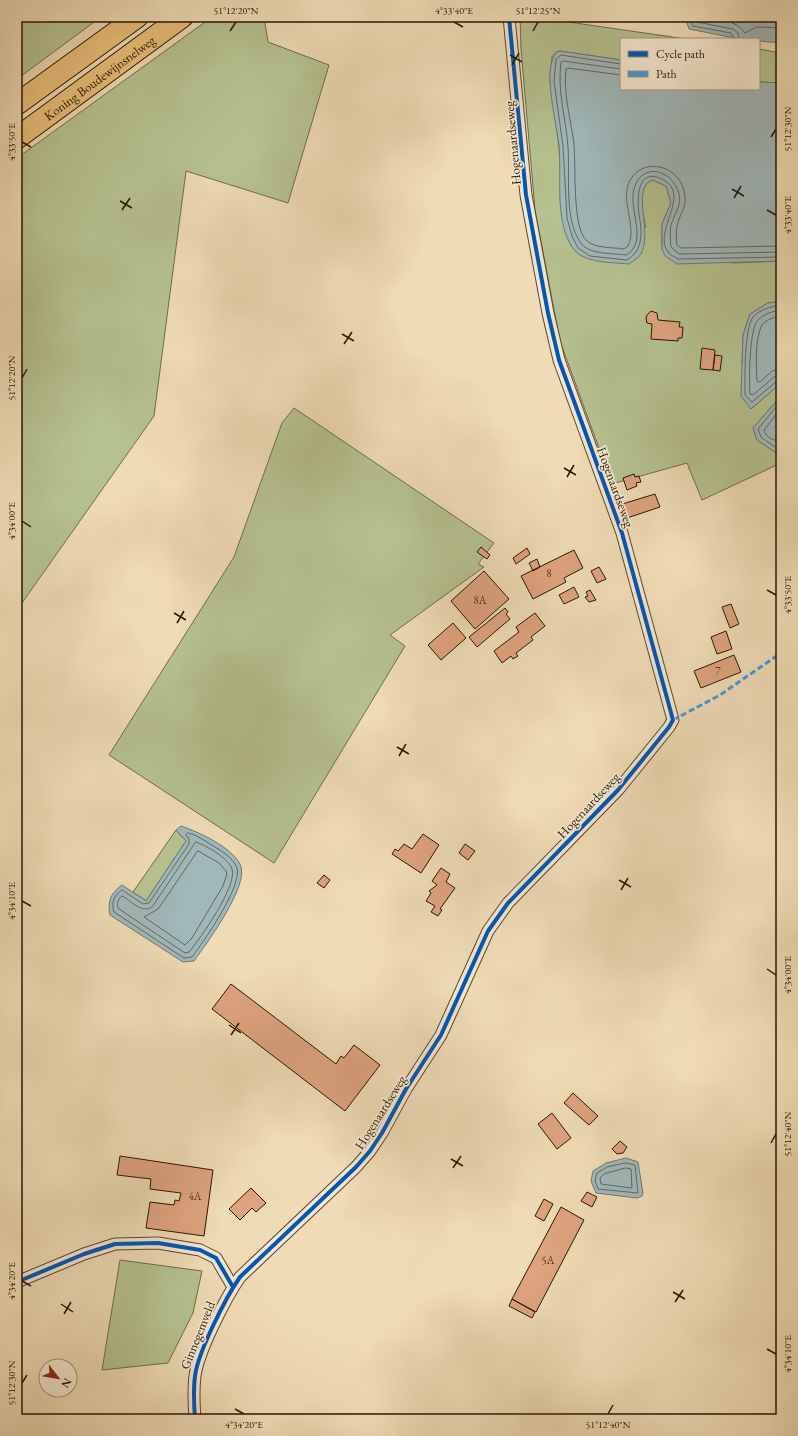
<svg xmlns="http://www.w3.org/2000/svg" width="798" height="1436" viewBox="0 0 798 1436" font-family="'EB Garamond',serif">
<rect width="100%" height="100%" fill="#efdbb5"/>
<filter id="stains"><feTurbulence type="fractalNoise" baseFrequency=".005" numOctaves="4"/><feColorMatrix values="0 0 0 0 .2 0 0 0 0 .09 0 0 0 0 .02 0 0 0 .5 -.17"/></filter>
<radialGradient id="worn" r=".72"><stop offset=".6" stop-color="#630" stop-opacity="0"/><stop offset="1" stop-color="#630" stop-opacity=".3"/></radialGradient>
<path fill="#b6c190" stroke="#6f6b48" d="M17 17H101L17 79Z
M212 17H264L268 42 329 65 288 203 186 171 154 416 17 610V158Z
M520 17H534L686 39H621V60L560 51 556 52 552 57 550 81 559 147 563 219 572 247 576 251 646 227C643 213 635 188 652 180L666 186 671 203 662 224V249L733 263 781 261V301L768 303 750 314 743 335 742 364 751 409 781 383V396L753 428 757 440 775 452 781 449V463L702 500 687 463 612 484 560 341 535 210 521 49Z
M759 49 781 53V83L759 82Z
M294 408 494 543 478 564 484 567 390 635 405 646 274 863 109 755 234 557 282 423Z
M176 830 186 841 146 901 133 892Z
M120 1260 202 1271 193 1313 168 1363 102 1370Z"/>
<path fill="#a0b8ba" stroke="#707770" d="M685 17H781V43L759 41V39H740L689 29Z
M560 51 621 60V89H759V82L781 83V261L677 264 665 256 662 249V224L671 203 666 186 652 180C631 189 653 233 641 254 638 258 633 261 629 264 611 262 583 264 572 247 554 218 562 177 559 145 556 124 551 103 550 81 549 72 551 60 556 52Z
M781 301V383L751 409 741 396 743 335 750 314 768 303Z
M781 396V449L775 452 757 440 753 428Z
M181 826C199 832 231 847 240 864 251 884 206 944 194 961L183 962 110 915C107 901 111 893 122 885L146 901 186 841 176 830Z
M626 1158 638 1162 643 1193 642 1196 637 1198 596 1193 591 1181 593 1171 606 1163Z"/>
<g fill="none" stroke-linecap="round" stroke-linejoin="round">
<path stroke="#64665d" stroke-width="1" d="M689 17 693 26 731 33 734 39
M694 17 697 22 733 29 738 33 739 39
M704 17C721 20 734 19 745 33L757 27 781 28
M621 64 561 55 556 59 554 81 563 146 567 218 572 236 578 248 590 256 627 260C644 250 642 231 639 214 637 198 637 167 662 179 693 194 652 231 668 252 670 255 675 257 678 259L781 257
M621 69 563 61 561 62C557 91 566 118 568 147 570 175 564 218 580 242 588 255 612 253 626 255 650 242 626 206 635 186 637 179 642 174 649 172 655 170 662 173 667 176 675 181 682 195 679 205 677 212 673 218 671 225 670 232 670 240 671 247L679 254 781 252
M621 75 568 68 566 69C563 94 571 120 574 144 576 165 572 226 586 240 595 249 613 247 624 249L628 246C637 228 622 205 628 185 638 156 678 163 684 191 688 207 680 212 677 226 676 232 676 239 677 245L681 248 781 246
M781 305C772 306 759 310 753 317 744 330 745 378 745 395L752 402 777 381 781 380
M781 310C773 311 764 314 758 320 749 329 749 380 750 394L753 395 774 377 781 375
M781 316C775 317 765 320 762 325 755 337 756 367 757 381L760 382 772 371 781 369
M781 401 758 429 761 437 775 447 781 446
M781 408 764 430C766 438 774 441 781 441
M188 833C198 835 206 842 215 847 223 852 234 859 237 868 242 887 204 941 192 957L184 958 114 912C111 903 114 895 122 890L143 904 149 903 189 844V839L186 835Z
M196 842C207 846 228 858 232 869 238 885 200 939 189 952L185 953 119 909C116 905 118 898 122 896 132 901 141 914 152 907Z
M198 851 219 863 226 871 227 874 223 886 192 938 185 945 144 917 158 909Z
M626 1163 635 1165 638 1193 598 1189 595 1181 597 1173 607 1167Z
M626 1168 631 1169 632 1188 601 1184 600 1178 604 1174Z"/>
</g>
<path fill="#dea37f" stroke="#281500" d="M651 311 657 313 658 320 680 322 679 327H683L682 338H678V341L651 339 652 324 647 323 646 318 647 315Z
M702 348 715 350 713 370 700 369Z
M715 355 722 356 720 371 713 370Z
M634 474 635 477 639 476 641 482 636 483 637 486 627 490 623 478Z
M655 494 660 507 624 519 619 505Z
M481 547 490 555 487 559 477 552Z
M527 548 530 554 516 564 513 558Z
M574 550 583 568 564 578 566 582 533 599 521 576Z
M537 559 540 567 533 571 529 563Z
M599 567 606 579 597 583 591 571Z
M484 571 509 599 475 629 451 601Z
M574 587 579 597 564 604 559 595Z
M590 590 596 600 589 602 585 597 588 596 586 592Z
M731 604 739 624 730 628 722 607Z
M505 608 508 612 506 614 510 619 477 647 469 637Z
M535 613 545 626 531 637 533 640 516 653 518 656 513 659 511 656 502 663 494 651 519 632 516 627Z
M453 623 466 638 441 660 428 645Z
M726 631 732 649 717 654 711 637Z
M734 655 741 672 701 688 694 671Z
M423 834 439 845 421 873 392 854 395 849 398 851 404 844 412 849Z
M465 844 475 851 468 860 459 853Z
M441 868 450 874 446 882 455 888 440 909 442 910 438 916 431 912 435 906 426 901 431 893 429 891 437 885 432 881Z
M324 875 330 880 324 888 317 883Z
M231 984 336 1064 341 1056 344 1058 354 1045 380 1065 345 1111 212 1009Z
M573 1093 598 1116 589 1125 564 1103Z
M552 1113 571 1138 557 1149 538 1124Z
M620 1141 627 1147 623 1153 617 1154 612 1149Z
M120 1156 213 1170 204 1236 146 1228 150 1202 174 1205 175 1200 179 1201 181 1193 150 1189 151 1179 117 1175Z
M251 1188 266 1203 256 1212 252 1208 240 1220 229 1209Z
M587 1192 597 1197 592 1207 581 1201Z
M544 1199 553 1204 544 1221 535 1216Z
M561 1207 584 1220 536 1312 512 1299Z
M512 1299 535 1312 532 1318 509 1306Z
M181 1414 183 1419H166Z"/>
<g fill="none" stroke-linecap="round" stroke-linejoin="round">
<g stroke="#5a462d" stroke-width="13">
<path id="street" d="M17 1282 84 1254 115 1244 158 1243 200 1250 216 1258 233 1287
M195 1419C194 1405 193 1391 195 1376 198 1352 226 1297 240 1277L356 1167 370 1151 382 1133 406 1089 441 1035 488 931 508 903 618 790 669 727 673 720 622 533 559 360 548 313 526 195 509 17"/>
</g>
<g stroke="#281500" stroke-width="23">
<g id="highway">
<path d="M17 104 137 17"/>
<path id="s1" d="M17 138 182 17"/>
</g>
</g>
<use href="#street" stroke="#f5e8cf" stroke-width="11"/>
<use href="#highway" stroke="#e8be7a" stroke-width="21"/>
<path stroke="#3d9adc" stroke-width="3" stroke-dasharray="6 3" stroke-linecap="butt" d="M673 720 720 695 781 653"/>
<g stroke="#f5e8cf" stroke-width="6">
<path id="cycleway" d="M17 1282 84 1254 115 1244 158 1243 200 1250 216 1258 233 1287
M195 1419C194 1405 193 1391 195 1376 198 1352 226 1297 240 1277L356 1167 370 1151 382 1133 406 1089 441 1035 488 931 508 903 618 790 669 727 673 720 622 533 559 360 548 313 526 195 509 17"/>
</g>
<use href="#cycleway" stroke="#0057b8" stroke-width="4"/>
</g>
<path fill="none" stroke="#281500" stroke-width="1.5" d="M454 22 463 27M230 31 236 22M533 31 538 22M510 55 522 62M512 65 519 53M771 137 776 129M22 142 31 147M732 189 744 196M734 198 741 186M120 201 132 208M122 210 130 198M767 210 776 215M342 334 354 341M344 344 352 332M22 378 27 369M564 468 576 475M567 477 574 465M22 521 31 527M767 590 776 595M174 613 186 620M177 623 184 611M397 747 409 754M399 756 406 744M619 880 631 887M621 890 628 878M22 901 31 906M767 969 776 975M229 1025 241 1033M231 1035 239 1023M771 1143 776 1134M451 1159 463 1166M453 1168 461 1156M22 1281 31 1286M673 1292 685 1299M675 1302 683 1290M61 1304 73 1312M64 1314 71 1302M767 1349 776 1354M22 1383 27 1375M235 1409 244 1414M608 1414 613 1405"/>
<g text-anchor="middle" stroke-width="3.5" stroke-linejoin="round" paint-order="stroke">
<g font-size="11" fill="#563820">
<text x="549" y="577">8</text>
<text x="480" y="604">8A</text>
<text x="718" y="675">7</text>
<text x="195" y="1200">4A</text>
<text x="548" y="1264">5A</text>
</g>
<g font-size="13" fill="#281500" stroke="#f5e8cf">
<text dy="5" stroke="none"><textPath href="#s1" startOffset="102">Koning Boudewijnsnelweg</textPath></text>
<text transform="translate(512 143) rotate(-95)" y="5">Hogenaardseweg</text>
<text transform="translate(616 487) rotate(70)" y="5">Hogenaardseweg</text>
<text transform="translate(588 805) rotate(-47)" y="5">Hogenaardseweg</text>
<text transform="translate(380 1112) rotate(-58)" y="5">Hogenaardseweg</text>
<text transform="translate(197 1335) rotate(-68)" y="5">Ginnegemveld</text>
</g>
</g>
<rect width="798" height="1436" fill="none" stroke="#efdbb5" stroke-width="44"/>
<rect x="620" y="38" width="140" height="52" fill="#f5e8cf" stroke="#a3947c"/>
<rect x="628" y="51" width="20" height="6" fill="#0057b8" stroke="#a3947c"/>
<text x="656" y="58" font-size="12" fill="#281500">Cycle path</text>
<rect x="628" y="71" width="20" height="6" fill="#3d9adc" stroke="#a3947c"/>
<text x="656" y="78" font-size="12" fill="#281500">Path</text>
<g transform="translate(58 1378) rotate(121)"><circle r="19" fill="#f5e8cf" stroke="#a3947c"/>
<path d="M0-3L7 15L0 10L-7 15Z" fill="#8f2418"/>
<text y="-6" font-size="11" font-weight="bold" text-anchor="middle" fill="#281500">N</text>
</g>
<rect x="22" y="22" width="754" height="1392" fill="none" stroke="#281500" stroke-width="1.5"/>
<g font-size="10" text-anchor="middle" fill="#281500">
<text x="236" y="14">51°12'20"N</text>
<text x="454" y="14">4°33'40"E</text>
<text x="538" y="14">51°12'25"N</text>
<text transform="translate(787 129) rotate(-90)" y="4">51°12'30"N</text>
<text transform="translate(11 142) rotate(-90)" y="4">4°33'50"E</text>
<text transform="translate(787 215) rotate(-90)" y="4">4°33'40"E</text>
<text transform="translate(11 378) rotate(-90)" y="4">51°12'20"N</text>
<text transform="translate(11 521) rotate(-90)" y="4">4°34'00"E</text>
<text transform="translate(787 595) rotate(-90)" y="4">4°33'50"E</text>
<text transform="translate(11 901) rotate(-90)" y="4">4°34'10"E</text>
<text transform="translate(787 975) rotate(-90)" y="4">4°34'00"E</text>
<text transform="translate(787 1134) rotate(-90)" y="4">51°12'40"N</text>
<text transform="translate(11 1281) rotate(-90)" y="4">4°34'20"E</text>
<text transform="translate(787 1354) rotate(-90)" y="4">4°34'10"E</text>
<text transform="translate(11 1383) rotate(-90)" y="4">51°12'30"N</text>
<text x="244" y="1428">4°34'20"E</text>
<text x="608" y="1428">51°12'40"N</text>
</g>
<rect width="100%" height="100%" filter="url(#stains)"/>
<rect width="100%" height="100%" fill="url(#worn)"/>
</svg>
